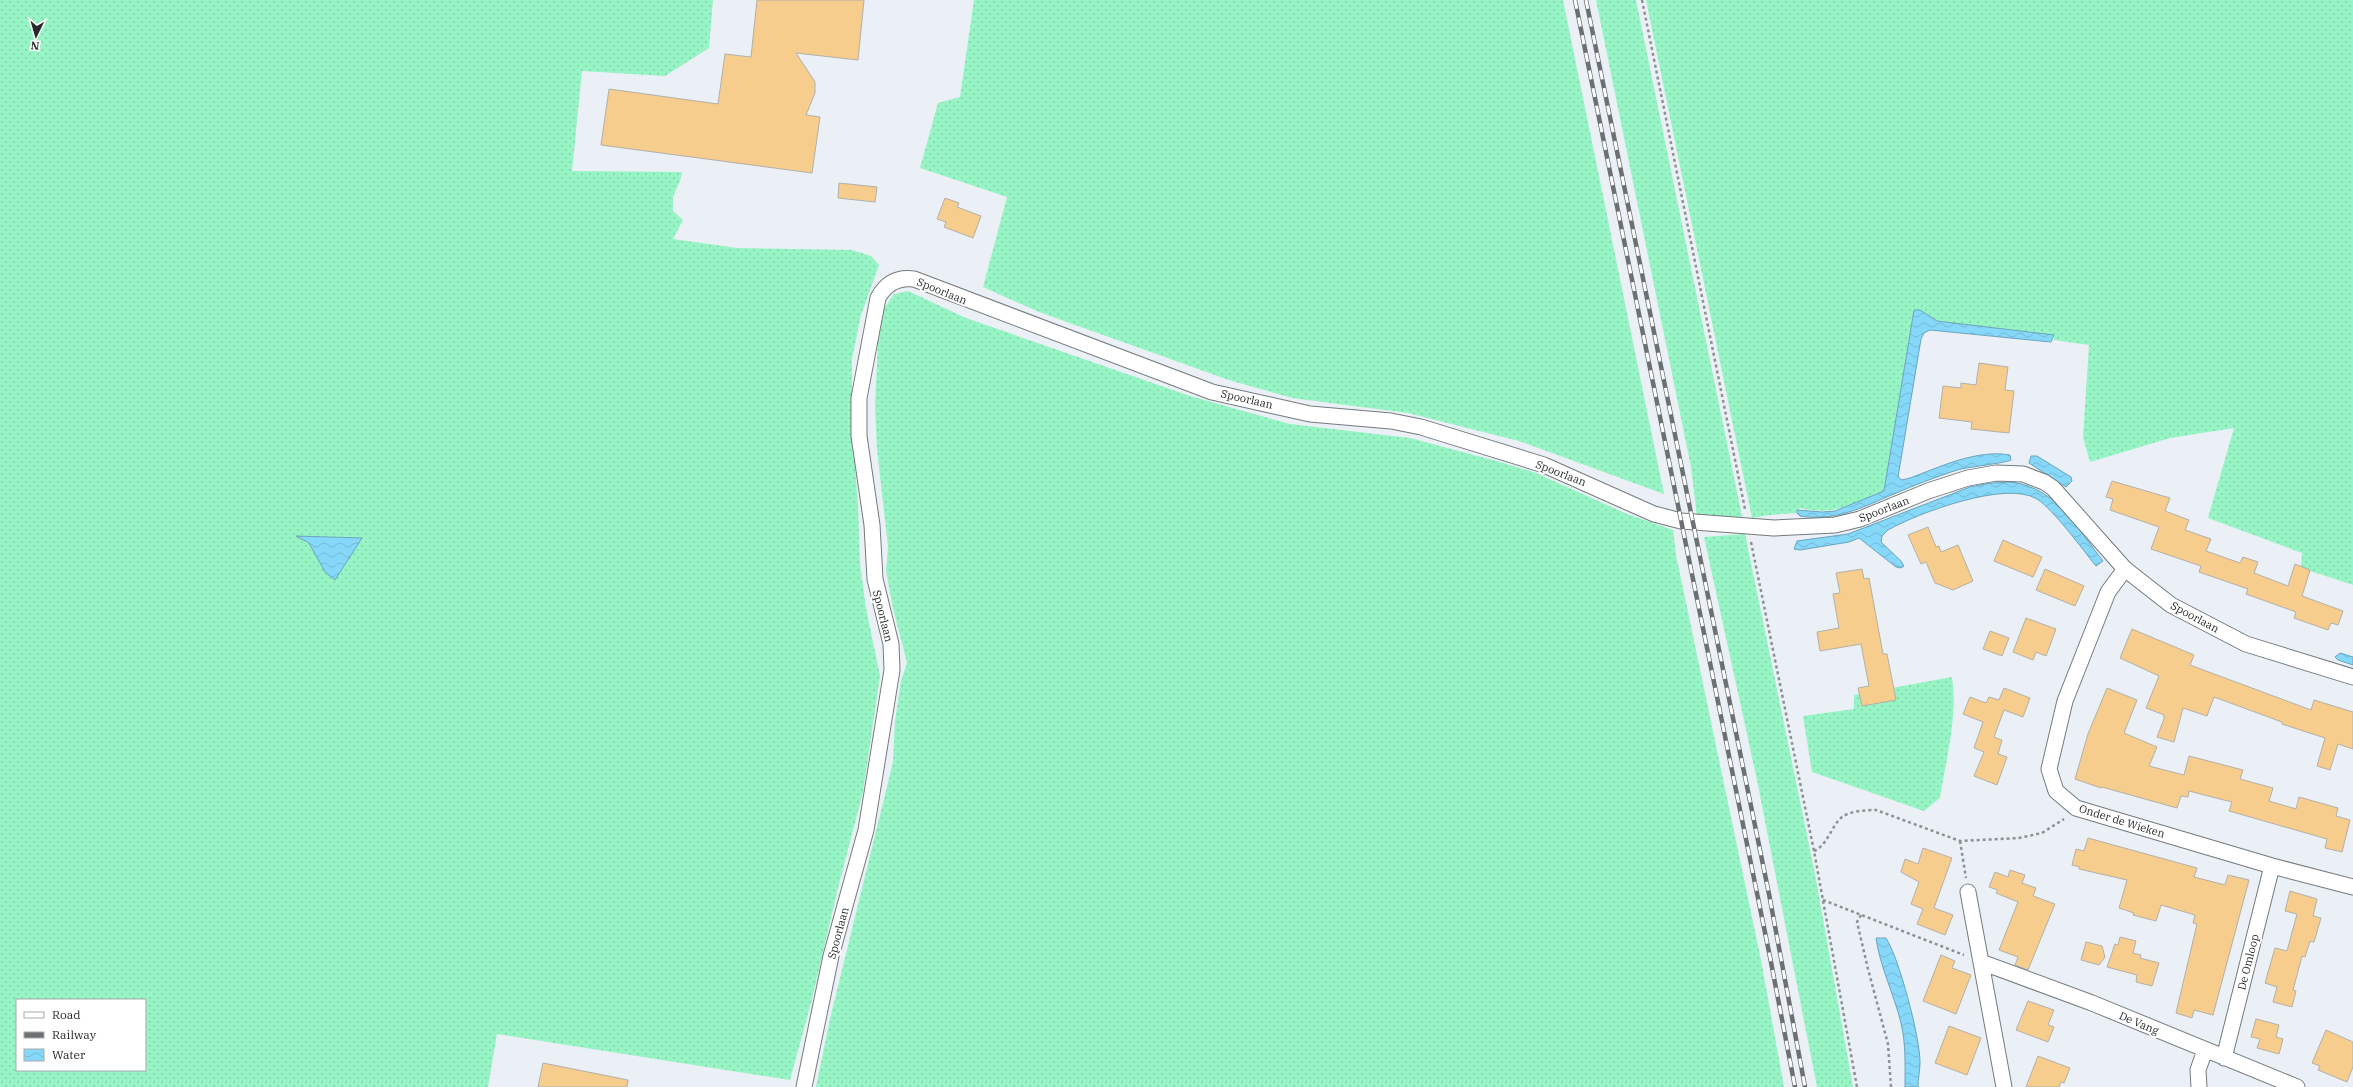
<svg xmlns="http://www.w3.org/2000/svg" width="2353" height="1087" viewBox="0 0 2353 1087" font-family="'IBM Plex Serif',serif">
<defs>
<pattern id="grass-dots" width="8" height="8" patternUnits="userSpaceOnUse"><rect width="8" height="8" fill="#97f4c4"/><path d="M2 2h.1M6 6h.1" fill="none" stroke="#82d1a9" stroke-width="1.8" stroke-linecap="round"/></pattern>
<pattern id="water-waves" width="16" height="10" patternUnits="userSpaceOnUse"><rect width="16" height="10" fill="#86d8fa"/><path d="M0 5q4-4 8 0t8 0" fill="none" stroke="#74bad6"/></pattern>
</defs>
<rect width="100%" height="100%" fill="#eaf0f5"/>
<path fill="url(#grass-dots)" fill-rule="evenodd" d="M0 0H713L709 48 665 76 582 71 572 171 682 172 681 178 673 197V211L683 220 673 239 737 248 852 250 871 256 879 265 861 315 852 359V429L858 505 860 564 866 608 880 676 863 792 838 888 811 1003 790 1080 497 1034 488 1087H0ZM297 536 361 538 318 557 309 543ZM17 1000H145V1070H17Z
M974 0H1563L1664 494 1519 441 1408 413 1292 398 1229 380 1039 312 983 287 1007 197 920 168 938 103 960 97Z
M1596 0H1636L1743 521 1697 517 1691 467Z
M1646 0H2353V585L2301 568 2302 553 2208 518 2234 428 2170 438 2090 462 2083 437 2089 345 2054 340V335L1937 321 1920 310H1914L1884 491C1855 504 1833 516 1800 508L1796 511 1797 513 1769 515 1752 518Z
M908 291 966 318 1190 396 1290 424 1410 438 1500 462 1536 473 1627 514 1673 530 1676 555 1761 960 1784 1087H816L830 1019 893 762 895 721 901 681 907 663 893 608 886 571 888 547 877 449 875 406 878 342 883 310 894 294Z
M1745 534 1815 874 1853 1087H1817L1757 780 1704 537Z
M1952 677C1958 717 1946 759 1940 798L1924 811 1812 772 1803 716 1854 709V695Z"/>
<path fill="url(#water-waves)" stroke="#6aa4bc" d="M1914 310H1920L1937 321 2054 335 2051 342 1930 330 1924 333 1921 339 1898 477 1902 480 1910 478C1940 467 1977 449 2010 455L2011 460C2006 463 1967 467 1957 470 1936 477 1914 485 1894 494 1863 507 1835 522 1800 516L1797 513V510L1822 512 1835 511 1884 491Z
M2031 456H2037L2071 477 2072 481 2066 487 2029 463Z
M2011 482C2057 488 2076 527 2103 561L2096 566C2083 550 2053 509 2037 499 2006 480 1918 513 1888 530L1882 536 1881 542 1901 561 1904 566 1901 568 1896 567 1859 538 1849 542 1800 550 1794 549 1797 541 1848 534 1970 487 1991 483Z
M296 536 362 538 335 580 325 572 309 543Z
M2340 653 2353 657V665L2338 660 2335 657Z
M1876 938H1886C1899 958 1920 1037 1920 1062 1920 1070 1918 1079 1918 1087H1905C1905 1065 1906 1044 1901 1023 1894 994 1880 967 1876 938Z"/>
<path fill="#f7cd8e" stroke="#b3afa9" d="M757 0H864L858 60 796 53 815 82V93L806 115 820 117 812 173 601 145 609 89 718 104 725 54 751 57Z
M839 183 877 187 875 202 838 198Z
M945 198 959 203 957 207 981 216 973 238 944 227 946 222 937 219Z
M1979 363 2008 367 2005 390 2014 391 2009 433 1971 429 1972 422 1939 418 1943 386 1961 388V383L1976 385Z
M2112 481 2170 498 2165 511 2189 520 2185 530 2211 539 2206 551 2240 563 2243 557 2258 562 2254 573 2288 586 2295 564 2310 570 2302 596 2343 611 2338 625 2331 623 2328 630 2294 618 2296 612 2246 594 2248 589 2199 572 2201 566 2151 549 2159 527 2110 510 2113 499 2106 497Z
M1928 527 1936 547 1939 546 1941 552 1958 545 1973 581 1953 590 1935 583 1926 562 1921 564 1908 535Z
M2003 540 2042 557 2033 577 1994 561Z
M1862 569 1864 579 1869 578 1883 654H1887L1896 700 1862 706 1858 688 1869 686 1861 644 1820 651 1817 632 1839 628 1833 594 1840 593 1836 573Z
M2045 569 2084 586 2075 606 2036 590Z
M2026 618 2056 629 2046 656 2036 652 2033 660 2013 652Z
M2132 629 2194 655 2190 665 2311 710 2314 700 2353 712V749L2338 744 2330 770 2317 766 2325 738 2282 724V722L2214 697 2207 716 2183 708 2174 742 2157 737 2164 719V715L2146 708 2159 676 2120 658Z
M1990 631 2009 638 2002 656 1983 649Z
M2004 688 2030 698 2023 717 2004 710 1994 737 2002 740 1998 754 2007 757 1997 785 1974 776 1984 752 1974 748 1983 722 1963 714 1970 697 1986 703 1989 697 1999 700Z
M2107 688 2137 700 2124 733 2157 747 2149 766 2184 775 2189 756 2243 770 2240 779 2273 788 2269 801 2296 809 2299 797 2338 808 2336 816 2350 820 2342 852 2325 848 2327 839 2229 811 2232 802 2216 798 2189 791 2188 797 2181 796 2177 808 2102 787 2101 788 2075 779 2088 734Z
M2088 838 2197 868 2194 877 2225 885 2228 875 2249 880 2213 1015 2194 1010 2192 1018 2176 1013 2197 924 2193 923 2195 915 2161 905 2156 921 2133 915 2134 913 2119 908 2127 880 2079 869 2080 867 2072 865 2076 849 2084 851Z
M1923 848 1952 858 1934 908 1953 915 1945 935 1917 924 1923 909 1911 904 1919 882 1901 872 1905 859 1918 864Z
M2010 870 2025 875 2022 883 2036 888 2033 896 2055 904 2028 970 2015 965 2018 957 1999 950 2018 902 1996 893 1998 890 1989 887 1995 872 2008 877Z
M2290 891 2317 899 2313 916 2321 918 2314 942 2310 941 2305 957 2302 956 2293 990 2296 991 2292 1007 2273 1002 2277 987 2265 983 2275 948 2287 951 2297 914 2285 911Z
M2120 937 2136 941 2133 953 2141 955 2140 958 2159 963 2152 986 2136 982 2137 975 2107 967 2115 944 2118 945Z
M2086 942 2102 946 2105 957 2099 965 2081 960Z
M1941 955 1955 961 1952 968 1971 975 1956 1014 1923 1001Z
M2028 1001 2054 1010 2048 1025 2054 1027 2048 1042 2016 1030Z
M2256 1019 2279 1025 2276 1037 2283 1039 2279 1054 2257 1048 2260 1039 2251 1037Z
M1949 1026 1981 1038 1967 1075 1935 1063Z
M2326 1030 2353 1042V1067L2347 1082 2318 1070 2320 1066 2312 1063Z
M2038 1056 2070 1068 2064 1083 2061 1082 2059 1087H2026Z
M543 1063 628 1080 627 1087H538Z"/>
<g fill="none" stroke-linecap="round" stroke-linejoin="round">
<g stroke="#747a7e" stroke-width="17">
<path id="street" d="M2125 569 2108 592 2065 701 2049 769 2056 791 2076 808 2272 866 2353 887
M1968 892 2004 1087
M1981 962 2092 1003 2297 1087
M2224 1058 2272 866
M804 1087 831 956 866 830 892 670 891 644 875 579 872 525 859 436V398L878 298C886 283 898 277 914 279L1212 392 1310 414 1391 421 1421 427 1544 465 1654 514 1681 521 1774 528 1835 525 1860 519 1928 491 1968 478 1996 473 2023 474 2044 482 2053 488 2125 569 2171 605 2246 644 2353 677
M2199 1087 2198 1070 2205 1050"/>
</g>
<path stroke="#8c9194" stroke-width="2.5" stroke-dasharray="3 3" stroke-linecap="butt" d="M1642 0 1745 509
M1751 542 1814 851 1857 1087
M1960 841 1966 878
M1814 851C1828 845 1831 826 1842 817 1850 811 1866 810 1876 810L1960 841 2019 838 2042 833 2064 819
M1823 900 1964 955
M1861 915 1857 922 1868 969 1888 1044 1891 1087"/>
<use href="#street" stroke="#fff" stroke-width="15"/>
<g stroke="#6c7072" stroke-width="4.5">
<path id="rail" d="M1575 0 1770 957 1795 1087
M1586 0 1769 894 1805 1087"/>
</g>
<use href="#rail" stroke="#fff" stroke-width="3" stroke-dasharray="9" stroke-linecap="butt"/>
</g>
<g text-anchor="middle" stroke-width="4" stroke-linejoin="round" paint-order="stroke">
<g font-size="11" fill="#272a2b" stroke="#fff">
<text transform="translate(942 291) rotate(22)" y="4">Spoorlaan</text>
<text transform="translate(1247 399) rotate(13)" y="4">Spoorlaan</text>
<text transform="translate(1561 473) rotate(21)" y="4">Spoorlaan</text>
<text transform="translate(1884 509) rotate(-21)" y="4">Spoorlaan</text>
<text transform="translate(883 616) rotate(76)" y="4">Spoorlaan</text>
<text transform="translate(2195 617) rotate(28)" y="4">Spoorlaan</text>
<text transform="translate(2122 821) rotate(17)" y="4">Onder de Wieken</text>
<text transform="translate(838 933) rotate(-75)" y="4">Spoorlaan</text>
<text transform="translate(2248 962) rotate(-76)" y="4">De Omloop</text>
<text transform="translate(2139 1023) rotate(23)" y="4">De Vang</text>
</g>
</g>
<rect x="16" y="999" width="130" height="72" fill="#ffffff" stroke="#a9aaaa"/>
<rect x="24" y="1012" width="20" height="6" fill="#ffffff" stroke="#a9aaaa"/>
<text x="52" y="1019" font-size="12" fill="#272a2b">Road</text>
<rect x="24" y="1032" width="20" height="6" fill="#6c7072" stroke="#a9aaaa"/>
<text x="52" y="1039" font-size="12" fill="#272a2b">Railway</text>
<rect x="24" y="1049" width="20" height="12" fill="url(#water-waves)" stroke="#a9aaaa"/>
<text x="52" y="1059" font-size="12" fill="#272a2b">Water</text>
<g transform="translate(36 36) rotate(185)" stroke="#ffffff" stroke-width="3" paint-order="stroke">
<path d="M0-3L7 15L0 10L-7 15Z" fill="#272a2b"/>
<text y="-6" font-size="11" font-weight="bold" text-anchor="middle" fill="#272a2b">N</text>
</g>
</svg>
